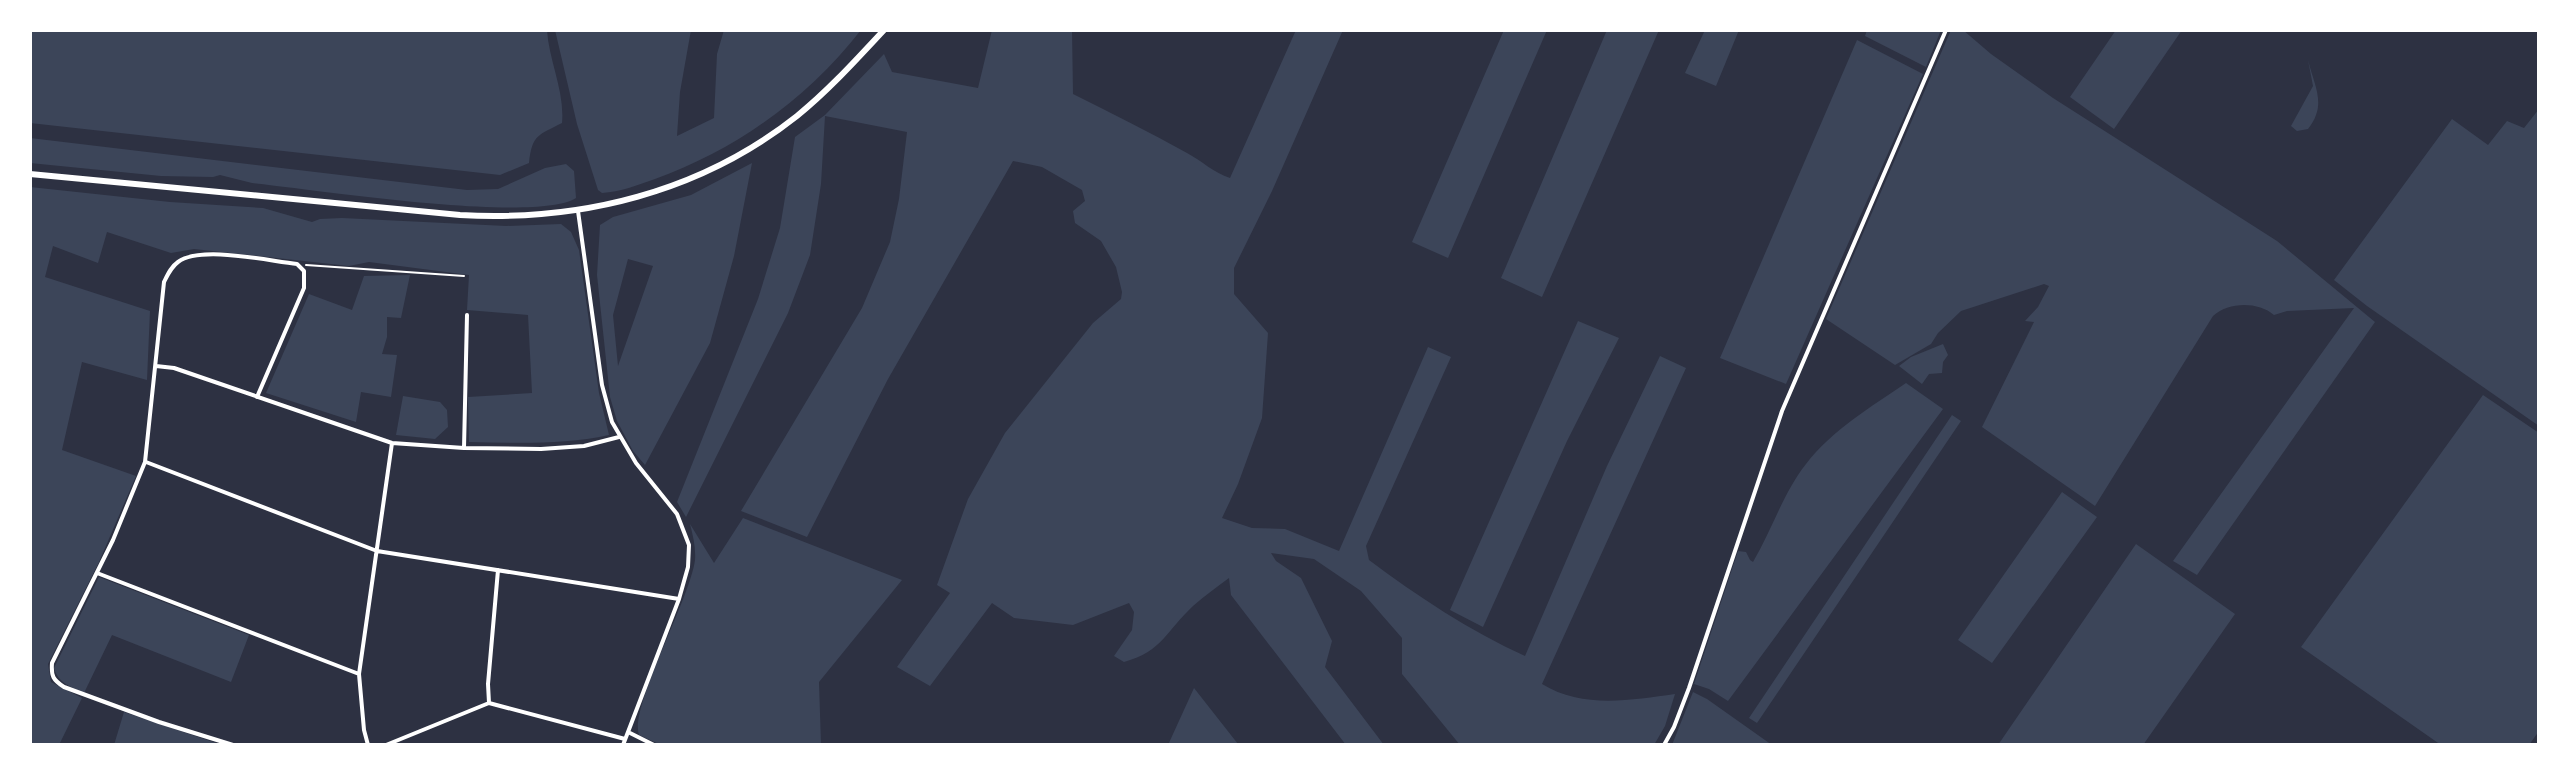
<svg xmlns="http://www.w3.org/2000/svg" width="2569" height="775" viewBox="0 0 2569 775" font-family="'Source Sans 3',sans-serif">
<rect width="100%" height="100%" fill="#2d3142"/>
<path fill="#3c4559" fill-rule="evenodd" d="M30 30H547C549 61 565 92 562 123 539 135 532 134 529 163L500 175 30 123Z
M555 30H691L680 92 677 136 714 118 717 54 724 30H861C808 98 736 150 655 179 638 185 620 192 602 193L598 190 577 124Z
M992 30H1072L1073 94C1111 113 1149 132 1187 153 1202 161 1214 173 1230 178L1296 30H1343L1272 191 1234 268V294L1268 333 1262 418 1238 484 1222 518 1252 528 1285 529 1339 551 1428 347 1451 357 1366 546 1369 560C1417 596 1470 631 1525 656L1607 466 1660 356 1686 368 1542 684C1582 709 1631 700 1675 694L1665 726 1654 745H1460L1402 674V638L1361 591 1314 559 1271 553 1276 561 1301 578 1332 641 1325 667 1384 745H1346L1231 595 1229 578C1217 587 1204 596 1193 606 1166 631 1163 651 1124 662L1114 656 1132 630 1134 612 1129 603 1073 625 1014 618 992 603 930 686 897 667 950 593 937 585 968 499 1005 433 1093 323 1121 299 1122 292 1116 267 1101 241 1075 223 1073 211 1085 201 1082 190 1042 167 1013 161 888 379 807 537 741 511 862 308 890 242 899 199 907 132 825 116 821 184 810 255 788 313 686 517 677 502 758 299 780 228 795 137 825 115 884 54 892 72 978 88Z
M1504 30H1547L1448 258 1412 242Z
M1607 30H1659L1542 297 1501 278Z
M1705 30H1739L1716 86 1685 73Z
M1867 30H1941L1926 67 1865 36Z
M1951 30H1963L1991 54 2053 98 2277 241 2375 322 2197 575 2173 561 2354 308 2287 311 2274 315C2258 301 2228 302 2213 316L2095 506 1982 427 2034 322 2025 321 2038 307 2049 286 2044 284 1961 311 1938 333 1931 344 1895 365 1826 319Z
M2116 30H2182L2114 129 2070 97Z
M1857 40 1923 74 1786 384 1720 358Z
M2308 60C2315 88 2327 105 2308 129L2297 131 2291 126 2313 86Z
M2539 109V426L2367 306 2334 280 2452 119 2488 145 2507 121 2524 128Z
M30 138 467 190 498 189 545 168 566 164 574 171 576 198C535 224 311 189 252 183L220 175 213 177 161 176 30 163Z
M752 163 734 256 710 343 645 465 633 451 617 421 610 397 597 275 600 225 613 217 691 195ZM628 259 653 266 618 366 613 315Z
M30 187 170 202 263 208 312 222 320 219 342 218 506 226 561 224 571 232 579 250 599 393 609 435C563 445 517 443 469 442L468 397 532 393 528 315 467 310 469 275 369 262 349 266 194 249 171 253 107 232 98 263 53 246 45 277 150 311 147 380 82 362 62 450 136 476 99 562 48 664 51 682 82 698 59 745H30Z
M410 275 401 318 387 317V337L382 354 397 355 391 397 361 392 356 422 266 393 309 294 352 310 364 276Z
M1578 321 1619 338 1567 441 1483 627 1450 610Z
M1943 344 1948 355 1943 362 1942 373 1929 374 1922 384 1899 366 1911 357Z
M1906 383 1943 409 1728 701 1709 689 1694 684 1738 551 1746 552 1750 560 1753 562C1772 530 1783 493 1806 464 1832 430 1871 407 1906 383Z
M2483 395 2539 433V731L2529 745H2441L2301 647Z
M403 396 440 402 447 410 448 427 435 439 396 435Z
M1952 415 1961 421 1757 723 1749 718Z
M2062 492 2097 517 1992 663 1958 640Z
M743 518 902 580 819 682 821 745H661L639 735C629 708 690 599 695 560 696 548 693 536 690 524L714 563Z
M2136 544 2235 614 2143 745H1998Z
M99 577 249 635 231 682 112 635 84 693C71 687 58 683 54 668Z
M1194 688 1238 744 1237 745H1168Z
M1693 692 1707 699 1772 745H1672Z
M124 712 222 745H114Z"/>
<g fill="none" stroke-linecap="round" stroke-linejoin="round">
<path stroke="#fff" stroke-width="2" d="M306 265 464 276"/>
<path stroke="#fff" stroke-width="4" d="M578 211 602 385 612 422 636 463 677 514 689 545 688 567 679 599 623 745
M156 366 174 368 392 443 464 448 541 449 584 446 619 437
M464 448 467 315
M146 462 377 551 679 599
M97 573 359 674
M489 703 488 684 498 570
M628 732 654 745
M233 745 159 722 64 687C53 680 51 676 52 663L113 540 145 462 164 282C168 274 171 267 178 262 201 245 268 261 297 264L304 271V288L257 397
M368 745 364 730 359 674 392 443
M386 745 489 703 625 739
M1664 745 1674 727 1689 688 1782 411 1946 30"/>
<path stroke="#fff" stroke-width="6" d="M30 174 460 215C581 222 701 192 797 116 829 90 856 60 884 30"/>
</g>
<rect width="2569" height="775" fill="none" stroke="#ffffff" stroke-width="64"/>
</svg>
